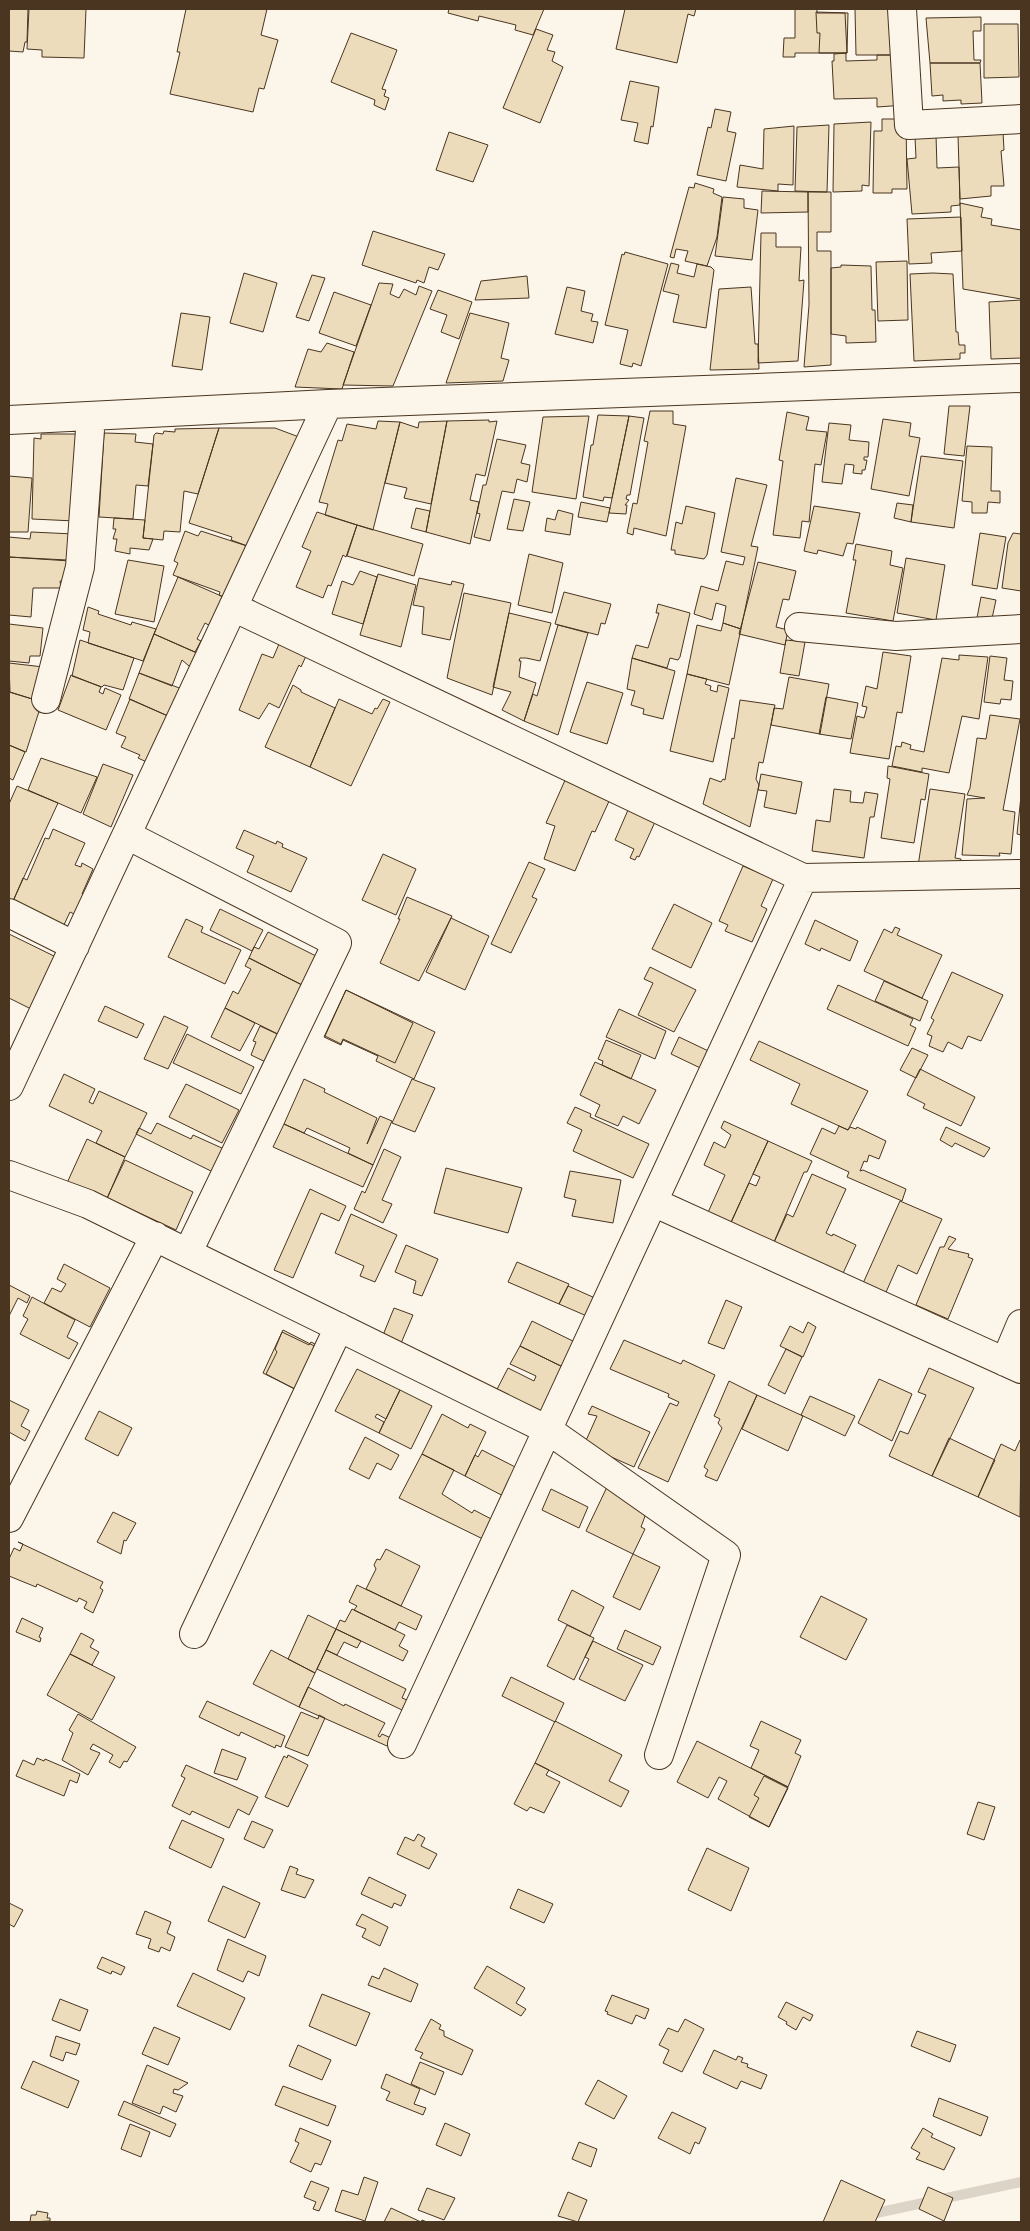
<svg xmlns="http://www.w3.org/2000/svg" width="1030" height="2231" viewBox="0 0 1030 2231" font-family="Arial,sans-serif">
<rect width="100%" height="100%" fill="#fbf6e9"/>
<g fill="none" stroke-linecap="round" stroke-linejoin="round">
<path stroke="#dcd4c6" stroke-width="10" d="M867 2215 1021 2182"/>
</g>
<path fill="#ecdcbc" stroke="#4a3520" d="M9 9H28L27 42H25L23 52 9 51Z
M29 9H86L84 58 42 57V50L27 49Z
M186 9H267L261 35 278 40 264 89 259 88 253 112 170 94 180 52H177Z
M449 9H544L533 35 515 30 516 25 479 16 478 21 448 13Z
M625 9H696L694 16 688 14 677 63 616 49Z
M795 9H817V13H845L847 53H795V57H783L784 38H795Z
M855 9H897L902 55H856Z
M816 12 848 13 847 53H819L820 33H817Z
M981 17V31H973L974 60H981L980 63H930L926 18Z
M984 24H1018L1019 77 984 78Z
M536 29 553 35 547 50 555 52 552 61 563 67 540 123 503 108Z
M351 33 397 50 382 89 386 90 384 96 389 98 385 110 374 105 375 100 331 82Z
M846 53V61L877 60V55H902L905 105 877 107V98L834 99 832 61H834V54Z
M930 63H980L982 103 961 104V100L943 101V95L932 96Z
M630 81 659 87 653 127 651 126 648 144 634 141 638 123 621 120Z
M715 109 731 112 727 131 736 133 726 181 697 175 708 127 711 128Z
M882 119H906L907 189H892V193H873L874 131H882Z
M871 122 869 186 862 185V191L833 192 834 124Z
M829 125 827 192 795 191 797 127Z
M794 126 793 185 778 184V191L737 187 740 165 763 169 764 129Z
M449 132 488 145 473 182 436 170Z
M1003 132 1004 150 1001 151 1004 186H991V196L960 199 958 136Z
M936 135 937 168 959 167 960 205 951 206V212L912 214 907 159 916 158 915 137Z
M695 183 714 189 713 193 722 197 717 237 707 266 685 261 688 251 676 249 674 258 670 257 689 187 694 188Z
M762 191 808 192V212L761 213Z
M808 192H831V232H817V251H831V365L804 367 809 305Z
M723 197 744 199V208L758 210 752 260 715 256Z
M960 203 983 208 981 217 992 219 991 225 1021 230V299L963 289Z
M961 217 962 251 931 253 932 263 909 264 907 219Z
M373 231 445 254 438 270 429 267 424 283 417 280 416 283 362 265Z
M761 233H776V247H801L799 281 804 280 798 361 758 363Z
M625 252 668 264 641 366 633 363 632 367 620 364 628 330 605 325 622 254 624 255Z
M907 261 908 320 878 321 876 262Z
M671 263 679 265 677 273 694 277 697 264 711 267 714 270 706 328 673 322 679 295 663 291Z
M841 265 871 266 872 310H875L876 342 846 343V336L831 334V268L841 267Z
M244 273 277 283 263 332 230 323Z
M933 273 953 274 956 332H958L959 345H965V353H960V359L914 361 910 274Z
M312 275 325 278 309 321 296 317Z
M527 276 529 298 475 300 481 281Z
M379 283 393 284 390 294 399 298 404 289 416 295 419 286 432 291 393 386 343 385Z
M567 287 585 291 581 311 593 314 591 321 598 322 593 343 555 334Z
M751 287 755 344H758L759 369 710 370 719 289Z
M438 290 472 302 459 339 441 332 447 315 430 309Z
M334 292 371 305 356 346 319 333Z
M1021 300V358L991 359 989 302Z
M181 313 210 317 202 370 172 366Z
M470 313 509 323 501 358 509 360 503 381 446 383Z
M327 343 354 352 342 389 295 387 308 349 321 352Z
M949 406H970L964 456 944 454Z
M650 411H673V424L686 426 666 536 634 528 633 535 627 533 633 503 637 504 648 442 644 441Z
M787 412 809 417 806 430 827 432 821 465 815 464 809 522 802 521 800 538 773 535 783 461 779 460Z
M598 415 629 416 612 498 604 497 603 501 583 497 591 445H593Z
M589 416 576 499 532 492 543 417Z
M629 416 644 418 630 495H627L626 499 629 500 625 505H627L626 514 609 513Z
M883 419 911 423 909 436 920 438 909 496 871 489Z
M489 420V422L497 421 485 476 476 474 470 500 479 502 470 544 426 532 447 421Z
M378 421 400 422 373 530 325 515 328 504 319 502 338 440 342 441 347 424 376 429Z
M447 421 431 504 404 498 407 488 385 483 400 422 418 428 419 422Z
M829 423 851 425 849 440 869 442 868 457H864V460H867L865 470H862V474L853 473 854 465 845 464 842 484 822 482Z
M219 428H275L299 437 253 548 231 540 232 537 189 523Z
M219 428 198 494 184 491 180 532 164 531 163 540 143 538 154 435 156 433 163 434 164 431 175 432V429Z
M104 433 136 434 135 442 153 444 148 486 136 485 133 519 99 517Z
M41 434H83L75 521 32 519 34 438 41 439Z
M497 439 526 445 521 463 530 465 527 482 517 479 514 493 502 491 490 541 474 537 480 514 477 513 483 485H486Z
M967 446 992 447 991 491H1000V503L988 502 987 513H972V502L962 501Z
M921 456 963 461 954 528 911 522Z
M9 476 32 478 28 532H9Z
M736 478 767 485 751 546 758 547 741 629 723 623 726 606 716 603 712 620 694 614 701 586 718 591 726 561 743 565 745 557 721 552Z
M514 499 530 502 523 531 507 529Z
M581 502 610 508 607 522 578 517Z
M897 503 913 505 911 522 894 518Z
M686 506 715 513 707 555 704 559 675 554V550H671L676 522 682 524Z
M814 506 860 513 853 544 847 543 843 556 818 550 817 554 804 551Z
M416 508 430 511 426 532 411 528Z
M558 510 573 514 570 535 545 531 547 518 555 520Z
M317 512 357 525 346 557 343 555 331 586 328 585 323 598 296 587 311 551 302 547Z
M114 518 145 520 143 538 153 539 149 550 130 548V554L115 551 117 539H113L116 529H113Z
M357 525 423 544 414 576 347 556Z
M185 531 198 536 201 531 253 548 227 599 219 595 220 592 173 575 178 563 174 561Z
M31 532 74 534 73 543H68L70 561 9 557V537L30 539Z
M980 533 1006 537 997 589 972 585Z
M1013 533 1021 534V591L1002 588 1008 543Z
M856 544 892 551 890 565 903 568 893 621 846 613 856 560H853Z
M529 554 563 563 552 613 518 605Z
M9 557 67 560 66 582 60 581 61 588H33L31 617 9 615Z
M906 558 945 565 936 620 897 613Z
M128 560 164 566 154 622 115 614Z
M758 562 796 571 789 600 783 599 776 627 788 630 785 645 739 634Z
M360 571 377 577 363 624 332 614 342 581 353 585Z
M378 574 416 585 401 647 360 635Z
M178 577 228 599 214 628 205 623 197 639 201 641 195 652 154 634Z
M419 578 451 585 452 581 464 584 450 640 422 634 424 607 413 605Z
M564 592 611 604 605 624 601 623 598 635 555 624Z
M464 593 511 603 492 695 447 678Z
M981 597 996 600 991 623H976Z
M658 604 690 613 680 657 678 660 670 658 667 668 632 658 636 645 648 648 659 613H656Z
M88 607 99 611 98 614 131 625 132 622 156 629 143 661 88 643 90 632 83 630Z
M509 613 551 623 540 661 526 658H520L519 661H521L519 677 536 683 524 721 502 710 511 692 493 687Z
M723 623 741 629 729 685 687 674 697 625 721 631Z
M9 624 43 628 40 656H30L29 663 9 661Z
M558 625 588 633 558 735 524 721 533 694 537 696Z
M154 634 199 654 193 665 189 666 182 660 172 686 139 673Z
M80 640 134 658 123 690 104 685 102 687 72 676Z
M786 640 805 642 799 676 780 673Z
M279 644 306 656 301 667 299 665 279 708 269 703 259 719 239 710 262 654 273 658Z
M883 652 911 656 902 713 897 712 889 759 850 753 857 716 864 718 867 707 862 706 866 686 877 689Z
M959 655 988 657 979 719 962 716 949 773 922 768V772L892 766 896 746 901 747 902 742 911 745 910 749 924 752 942 658 959 660Z
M990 656 1007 658 1004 680 1013 681 1011 700 1001 699 1000 704 984 702Z
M632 658 675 671 663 719 643 714 644 709 631 705 635 691 627 689Z
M9 663 52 668 42 702 10 692Z
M139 673 182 689 175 719 129 699Z
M687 674 707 679 705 684 711 686 710 690 717 692 718 685 729 688 713 762 670 751Z
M71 675 101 687 99 692 103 694 105 688 121 695 106 730 58 710Z
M789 677 829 684 820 734 771 725 774 708 783 709Z
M587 682 623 693 607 744 570 732Z
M293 685 301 690V692L335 708 310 767 265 747Z
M9 692 42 702 26 752 9 745Z
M826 697 858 703 851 739 819 734Z
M130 699 170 717 149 763 138 758 140 755 121 747 126 737 116 733Z
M339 699 372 714 375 708 377 709 383 699 390 702 351 786 310 767Z
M740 700 775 705 763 763 759 762 756 779 759 785 750 827 703 804 710 778 721 782 723 779 725 780 732 738 734 739Z
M990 715 1020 719 1003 810 1015 812 1011 854 999 853 1000 856 962 855 967 799 985 798 967 795 970 788 977 738 986 739Z
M9 745 25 752 13 780 9 778Z
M41 758 97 777 81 813 28 790Z
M103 764 133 775 111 827 83 814Z
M888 766 929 774 925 800 921 799 914 843 881 838 890 779 887 778Z
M761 774 802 782 796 814 764 807 767 791 758 790Z
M566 778 610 799 595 832 592 831 575 871 544 859 555 826 546 823Z
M17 786 58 803 12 903 9 902V804Z
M834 789 851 791 850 802 863 803 865 792 878 794 874 817H870L864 858 812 851 816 820 830 822Z
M930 789 965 794 955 858 961 859 960 872 918 866Z
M1021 796V835L1017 834Z
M628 810 655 822 639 857 637 856 635 860 630 858 634 849 615 840Z
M53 829 85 843 75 865 81 867 82 863 93 869 82 894 85 895 76 915 70 912 63 927 12 904 23 878 27 880 45 838 49 839Z
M244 830 276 844 277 841 283 844 282 847 307 858 291 892 247 872 254 856 236 848Z
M383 854 416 869 396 915 362 900Z
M529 862 545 869 532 897 537 899 511 953 491 944Z
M743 866 773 879 761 906 767 909 752 942 725 931 728 925 719 921Z
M407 897 452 916 419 981 380 963 400 919H398Z
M674 904 712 923 691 968 652 949Z
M220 909 263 930 252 951 210 930Z
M451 918 489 936 465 990 426 972Z
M186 919 203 927 201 932 241 950 225 984 168 957Z
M815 920 858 941 850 961 821 948 820 951 805 944Z
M895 927 900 929 897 935 942 955 922 998 864 971 884 929 892 933Z
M268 932 318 957 304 986 249 958 254 947 259 949Z
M9 934 58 958 35 1011 9 998Z
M249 958 304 986 290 1040 225 1008 233 991 238 994 251 969 245 966Z
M650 967 696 990 674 1032 638 1015 653 983 644 979Z
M952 972 1003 995 981 1041 968 1036 962 1049 948 1042 943 1052 929 1046 932 1036 927 1034 934 1020 931 1018Z
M884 981 928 1001 920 1021 875 1001Z
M838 985 913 1019 910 1025 916 1028 908 1046 827 1009Z
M346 990 435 1032 414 1079 376 1061 378 1056 343 1040 341 1045 324 1037Z
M346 990 413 1023 395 1063 343 1039 341 1044 325 1036Z
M105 1006 144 1024 137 1038 98 1021Z
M225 1008 255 1023 240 1051 211 1037Z
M619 1009 666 1031 655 1059 606 1037Z
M164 1016 188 1027 168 1069 144 1059Z
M260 1026 290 1040 276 1067 251 1055 256 1042 253 1041Z
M187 1034 254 1067 241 1094 173 1063Z
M679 1037 721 1057 713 1074 671 1054Z
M606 1040 641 1055 631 1079 602 1065 603 1061 598 1059Z
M759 1041 868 1091 848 1130 791 1104 800 1084 750 1060Z
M912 1048 928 1055 916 1078 900 1070Z
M595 1062 656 1090 639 1124 623 1116 618 1126 595 1116 600 1105 580 1095Z
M920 1069 975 1097 961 1126 923 1108 925 1104 907 1095Z
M64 1074 95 1089 89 1102 93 1104 99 1091 147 1113 125 1157 96 1143 102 1131 49 1106Z
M304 1079 325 1089 324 1092 377 1118 367 1144 380 1116 392 1121 373 1165 348 1153 350 1148 307 1128 304 1133 284 1124Z
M412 1079 435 1088 415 1132 392 1123Z
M186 1084 239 1110 222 1143 169 1117Z
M575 1107 591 1114 590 1117 649 1144 633 1178 573 1151 582 1130 567 1123Z
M724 1121 768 1141 728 1229 705 1219 725 1175 704 1165 714 1142 725 1148 731 1135 721 1128Z
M157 1123 191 1139 193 1135 224 1149 213 1172 136 1134 139 1128 151 1134Z
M284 1124 373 1165 363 1187 273 1147Z
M839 1126 848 1130 850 1127 856 1129 857 1127 886 1141 879 1159 869 1155 867 1162 864 1161 860 1171 863 1170 906 1189 902 1201 847 1177 849 1172 810 1154 822 1128 835 1134Z
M946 1127 990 1148 984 1157 955 1143 952 1147 940 1140Z
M87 1139 125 1157 106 1201 67 1183Z
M768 1141 812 1161 807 1172H804L771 1249 728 1229 749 1183 756 1186 760 1177 753 1174Z
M384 1149 401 1157 382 1200 392 1204 383 1223 354 1209 362 1191 365 1193Z
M125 1160 193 1192 176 1230 107 1198Z
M446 1168 522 1188 508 1233 434 1213Z
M570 1171 621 1180 613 1223 572 1216 576 1200 564 1197Z
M812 1174 846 1189 826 1233 832 1236 833 1234 856 1245 839 1282 771 1249 787 1214 793 1217Z
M310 1189 346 1206 339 1221 321 1213 293 1278 274 1270Z
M900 1201 942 1219 917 1274 898 1265 883 1299 860 1290Z
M351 1214 397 1235 375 1282 360 1276 364 1266 335 1253Z
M949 1236 956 1239 948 1249 969 1254 968 1257 973 1259 948 1319 916 1305 940 1247H944Z
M406 1245 438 1259 422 1296 413 1293 416 1281 395 1272Z
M517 1262 569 1284 559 1304 508 1282Z
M64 1264 110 1288 90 1327 44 1303 52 1288 61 1292 66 1284 57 1279Z
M9 1285 30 1296 27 1303 18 1298 9 1316Z
M568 1286 604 1302 596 1320 559 1304Z
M32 1297 75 1320 67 1337 78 1343 69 1359 20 1334 28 1319 23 1316Z
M726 1300 742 1307 724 1349 708 1343Z
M394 1308 413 1315 399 1348 381 1340Z
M532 1321 583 1346 571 1371 520 1346Z
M808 1322 816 1327 803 1357 780 1346 790 1326 803 1333Z
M283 1330 326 1352 305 1394 263 1373Z
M282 1332 309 1345 311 1342 327 1350 306 1395 266 1374 277 1352 275 1349Z
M624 1340 681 1364 683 1360 715 1375 668 1482 638 1468 670 1403 677 1406 679 1402 668 1397 669 1394 610 1369Z
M520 1346 571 1371 547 1422 493 1397 508 1368 534 1381 536 1376 510 1364Z
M786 1349 802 1357 785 1394 768 1385Z
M929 1368 974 1388 932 1476 889 1456 900 1431 908 1434 926 1395 918 1392Z
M357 1369 400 1390 386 1419 377 1414 375 1417 384 1422 379 1433 335 1411Z
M879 1379 912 1394 892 1441 858 1423Z
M729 1381 757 1395 717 1481 705 1476 708 1470 704 1467 722 1428 718 1423 720 1419 714 1416Z
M400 1390 432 1406 411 1449 379 1433Z
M757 1395 803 1416 788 1451 742 1429Z
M810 1396 855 1416 845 1436 801 1415Z
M9 1400 29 1410 21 1426 30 1431 25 1441 9 1432Z
M592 1406 650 1432 634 1467 584 1445 597 1416 588 1414Z
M99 1411 132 1428 118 1456 85 1439Z
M442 1414 468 1428 470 1424 486 1432 465 1476 422 1454Z
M365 1437 399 1455 391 1470 377 1463 369 1479 349 1469Z
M949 1438 995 1460 978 1497 932 1476Z
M1020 1440 1021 1441 1020 1517 978 1497 1001 1444 1015 1451Z
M482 1450 521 1470 507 1498 465 1476 475 1455 478 1457Z
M422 1454 454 1470 442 1494 472 1513 474 1510 497 1522 487 1541 399 1498Z
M607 1487 648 1508 641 1527 645 1529 633 1554 586 1531Z
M551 1489 588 1507 579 1528 542 1510Z
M113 1512 136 1523 126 1541 124 1540 121 1554 97 1542Z
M18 1542 103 1582 100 1588 103 1590 93 1613 84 1608 87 1602 79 1598 77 1602 37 1584 36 1587 9 1576V1559L14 1548 20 1551 23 1544Z
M386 1549 420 1566 401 1606 366 1589 376 1569 374 1565 377 1559 380 1560Z
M633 1554 660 1567 640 1610 613 1597Z
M357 1585 422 1616 416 1630 399 1622 395 1630 354 1610 357 1606 349 1602Z
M572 1590 604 1607 590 1636 558 1620Z
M821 1596 867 1619 846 1660 800 1637Z
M352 1609 405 1635 399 1646 408 1651 403 1661 336 1629 340 1620 345 1622Z
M308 1615 336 1629 315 1673 288 1659Z
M22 1618 43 1628 39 1637 41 1638 40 1642 16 1632Z
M567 1625 594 1638 574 1680 547 1666Z
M336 1629 361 1641 357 1648 344 1642 337 1655 326 1650Z
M625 1630 661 1647 653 1665 617 1649Z
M81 1633 94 1640 90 1647 99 1652 92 1665 70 1654Z
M593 1641 643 1665 625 1701 579 1679 589 1659 585 1657Z
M271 1650 315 1673 299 1707 253 1684Z
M326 1650 406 1689 402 1698 407 1700 402 1710 317 1669Z
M70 1654 115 1677 92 1720 47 1695Z
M511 1677 564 1703 555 1722 502 1696Z
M308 1687 344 1706 345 1704 385 1723 378 1736 380 1737 382 1734 391 1738 387 1746 299 1707Z
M207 1701 285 1736 281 1747 276 1745 275 1748 241 1732 239 1736 199 1717Z
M301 1712 318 1719 319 1715 325 1718 308 1756 285 1747Z
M78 1714 136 1747 127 1762 124 1761 120 1768 109 1762 113 1755 93 1744 90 1749 100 1753 88 1775 62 1760 73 1733 69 1730Z
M555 1721 622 1755 609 1781 629 1791 621 1807 535 1763Z
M761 1721 801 1740 795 1753 801 1756 788 1787 751 1768 759 1750 750 1746Z
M697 1741 788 1787 769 1827 718 1799 727 1781 719 1777 708 1798 677 1782Z
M222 1749 246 1758 237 1780 214 1773Z
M288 1755 308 1765 288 1807 265 1797 284 1756 287 1758Z
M37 1758 44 1761 45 1759 80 1774 77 1783 70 1780 64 1796 16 1776 23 1760 34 1765Z
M535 1763 549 1770 546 1775 560 1782 544 1813 530 1807 527 1811 514 1804Z
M186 1765 258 1797 249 1815 238 1809 229 1828 192 1811 190 1815 172 1806 185 1778 181 1776Z
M764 1776 788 1788 769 1827 749 1817 759 1798 754 1795Z
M978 1802 995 1807 984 1840 967 1834Z
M182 1820 224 1839 211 1868 169 1848Z
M252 1821 273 1830 264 1848 244 1839Z
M418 1834 425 1838 421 1846 437 1854 429 1869 397 1854 405 1837 414 1841Z
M707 1848 749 1868 731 1911 688 1890Z
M290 1866 298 1869 296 1874 314 1880 305 1898 281 1890Z
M369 1877 406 1895 401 1906 394 1903 392 1908 361 1894Z
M223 1886 260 1903 245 1938 208 1921Z
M518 1889 553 1904 544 1923 510 1908Z
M9 1903 23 1910 14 1927 9 1924Z
M145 1911 171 1922 167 1933 175 1937 170 1951 161 1947 159 1952 148 1948 151 1939 136 1934Z
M362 1914 388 1927 380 1946 362 1937 366 1929 356 1925Z
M228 1939 266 1956 259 1976 248 1971 243 1982 217 1970Z
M102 1957 125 1967 121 1975 112 1971 111 1974 97 1968Z
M487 1966 525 1988 516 2003 526 2009 521 2016 474 1988Z
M384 1968 418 1984 411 2002 368 1985 372 1976 379 1979Z
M193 1973 245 1998 230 2030 177 2006Z
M322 1994 370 2013 356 2046 309 2026Z
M612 1995 649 2009 645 2019 636 2015 632 2024 607 2014 608 2012 605 2011Z
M60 1999 88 2010 80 2031 52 2020Z
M786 2002 813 2015 810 2021 803 2017 796 2030 786 2024 787 2022 778 2017Z
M431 2019 441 2025 439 2029 444 2031V2036L473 2050 462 2075 420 2058 423 2053 415 2050Z
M685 2019 704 2029 682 2072 663 2063 669 2050 659 2045 668 2028 678 2032Z
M154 2027 180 2038 168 2065 142 2054Z
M917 2031 956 2045 950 2062 911 2046Z
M56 2036 80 2044 76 2055 66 2052 63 2061 50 2056Z
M298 2045 331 2060 322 2080 289 2066Z
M714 2050 736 2060 738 2056 743 2058 741 2062 748 2064 747 2067 767 2075 761 2089 741 2081 737 2089 703 2073Z
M33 2061 79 2081 68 2108 21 2088Z
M420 2062 444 2072 435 2095 411 2084Z
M147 2065 188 2083 178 2090 174 2089 173 2093 183 2096 176 2112 163 2106 160 2114 132 2103Z
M386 2074 420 2089 414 2104 426 2108 423 2115 386 2100 390 2092 381 2088Z
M598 2080 627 2096 614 2119 585 2104Z
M283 2086 336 2106 328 2126 275 2105Z
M939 2098 988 2117 981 2136 933 2116Z
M124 2101 176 2124 170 2137 118 2115Z
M672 2112 706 2128 699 2144 695 2142 690 2154 658 2138Z
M445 2123 470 2134 461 2156 436 2145Z
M130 2124 150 2132 141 2157 121 2149Z
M300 2128 331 2141 321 2165 315 2163 311 2172 290 2162 299 2143 295 2141Z
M923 2128 933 2134 931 2137 955 2148 944 2170 916 2159 920 2153 911 2148Z
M579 2142 597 2149 591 2167 572 2159Z
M364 2177 378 2182 365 2221 335 2211 342 2190 358 2195Z
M841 2180 885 2200 875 2222H823Z
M311 2181 329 2188 319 2211 313 2209 316 2202 304 2197Z
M928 2187 953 2198 944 2221 919 2209Z
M427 2188 455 2198 444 2220 418 2210Z
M568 2192 587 2200 578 2222 558 2216Z
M391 2208 421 2222 422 2220 427 2222H384Z
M37 2211 48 2213 47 2218H50V2221L30 2222 31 2215H36Z"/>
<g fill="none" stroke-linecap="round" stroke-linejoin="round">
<g stroke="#4a3520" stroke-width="30">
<path id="minor" d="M902 9 909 125 1021 119
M9 420 328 404 1021 378
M233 607 803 878 1021 874
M799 627 896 636 1021 629
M46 699 80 567 91 416
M127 835 337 943 188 1252
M9 913 75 946
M9 1086 328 404
M9 1175 88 1204 548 1430 726 1555 659 1755
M653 1202 1021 1369
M1005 1362 1021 1324
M9 1518 155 1236
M194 1634 339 1327
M402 1744 803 878"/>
</g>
<use href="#minor" stroke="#fbf6e9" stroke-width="28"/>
</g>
<rect width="1030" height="2231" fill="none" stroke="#4a3520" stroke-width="20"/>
</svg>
